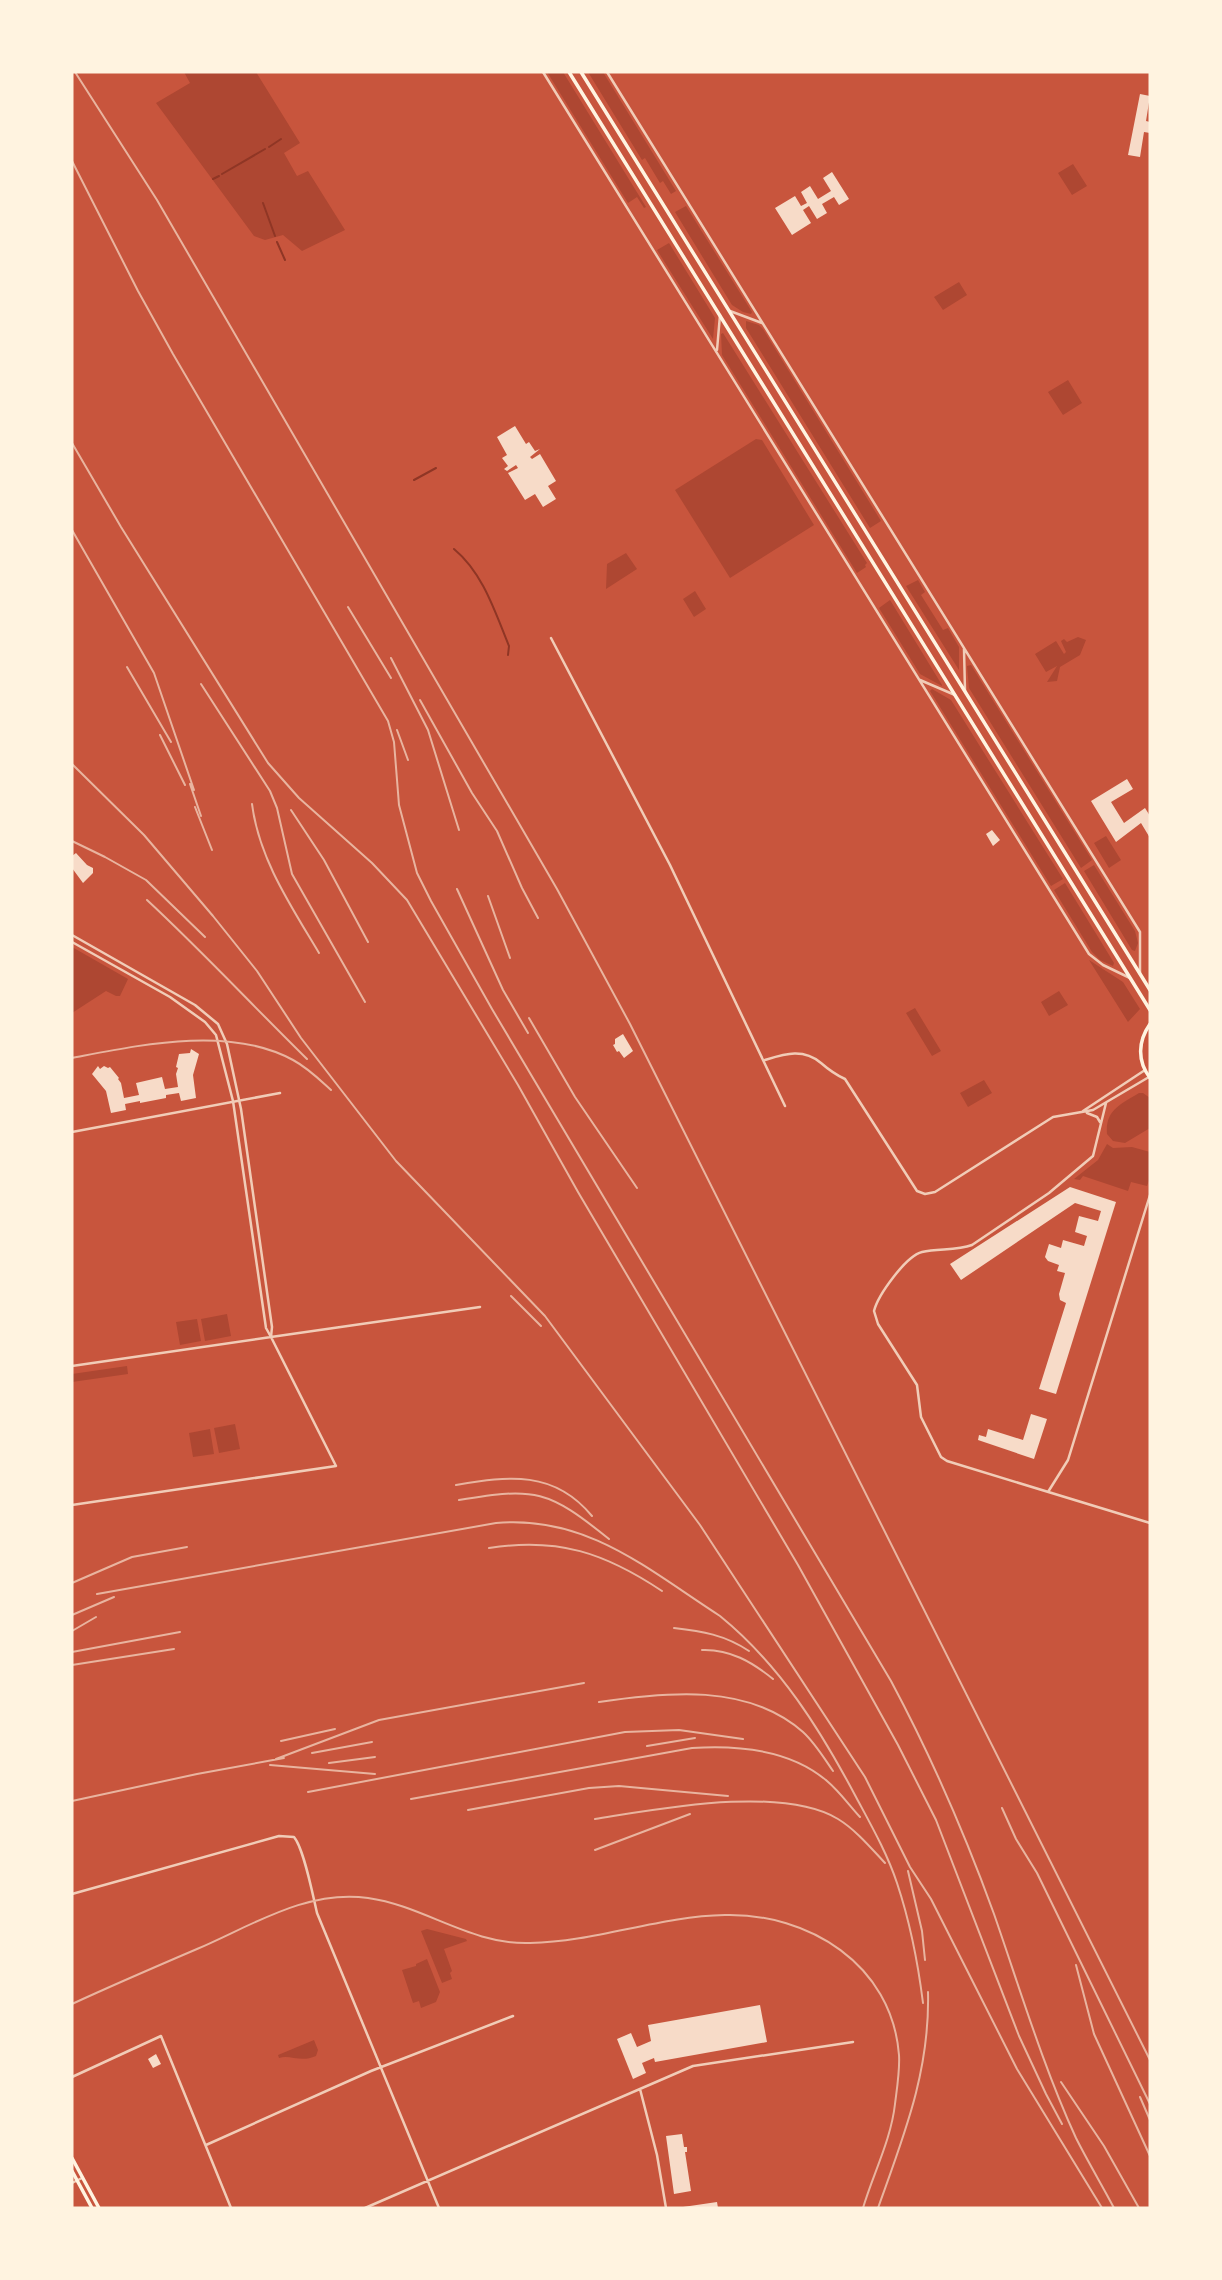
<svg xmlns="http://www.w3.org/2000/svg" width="1222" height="2280" viewBox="0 0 1222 2280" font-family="Merriweather,serif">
<rect width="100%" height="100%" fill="#c8553d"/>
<path fill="#ae4732" d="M184 72H256L300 143 284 153 297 176 308 171 345 230 302 251 283 235 265 240 254 236 156 103 190 83Z
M547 72H563L646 207 644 208 637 197 628 203Z
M588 72H603L676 191 671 194 663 181 660 183 645 158 642 160Z
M1073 164 1087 186 1072 195 1058 173Z
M686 206 752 312 751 314 743 312 732 305 675 212Z
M669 243 715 318 713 339 657 250Z
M959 282 967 295 943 310 934 297Z
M746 321 759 325 763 329 881 521 870 528 746 328Z
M723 333 867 563 865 565 866 567 857 573 722 355 721 334Z
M1068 380 1082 403 1063 415 1048 392Z
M756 439 762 440 814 525 730 578 675 490Z
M626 553 637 569 606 589 607 564Z
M918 580 925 592 921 595 943 630 948 628 959 647V670L906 586Z
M695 591 706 609 694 617 683 599Z
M890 600 942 685V686L920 674 879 608Z
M1078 637 1086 640 1080 655 1060 667 1057 681 1047 682 1057 666 1046 672 1035 654 1056 641 1064 654 1066 652 1061 641 1064 639 1067 642Z
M971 665 1092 860 1081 868 969 688 967 666Z
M932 689 951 700 1063 879 1051 886 930 691Z
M1106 836 1121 860 1109 868 1094 843Z
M1094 865 1135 931 1138 943 1135 951 1132 950 1084 871Z
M1065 883 1114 963 1113 966 1100 960 1092 952 1054 890Z
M72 947 128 979 120 996H116L106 991 72 1013Z
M1089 960 1123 982 1140 1009 1128 1022Z
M1059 991 1068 1005 1049 1016 1041 1002Z
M915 1008 941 1051 932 1056 906 1013Z
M984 1080 992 1093 968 1107 960 1093Z
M1139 1093H1143L1150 1098V1128L1125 1143 1113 1141 1107 1134C1105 1110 1121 1104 1139 1093Z
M1107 1144 1113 1148 1132 1147 1150 1152V1178L1147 1186 1131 1182 1128 1191 1083 1176 1080 1180 1074 1179 1098 1160Z
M227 1314 231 1336 205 1341 201 1319Z
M197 1319 201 1341 180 1345 176 1322Z
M127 1366 128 1374 72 1382V1374Z
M235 1424 240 1449 219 1453 214 1428Z
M210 1429 214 1454 193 1457 189 1433Z
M427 1929 466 1939 467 1941 444 1949 452 1971 450 1973 452 1979 442 1983 421 1931Z
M427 1959 440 1992 436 2002 421 2008 419 2001 413 2003 402 1970 416 1966V1964Z
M314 2040 318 2050 316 2056C300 2063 290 2054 279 2058L278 2055Z"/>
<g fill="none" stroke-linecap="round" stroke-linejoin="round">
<path stroke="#8f3625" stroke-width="2" d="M269 147 281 139
M222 174 265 149
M213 179 219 176
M263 203 275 236
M277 242 285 260
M414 480 436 468
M454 549C483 573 495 612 509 646L508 655"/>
</g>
<path fill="#f7dbc8" d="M1140 94 1150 96 1146 121 1150 122V133L1144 132 1140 157 1128 155Z
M832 172 849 199 839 205 834 197 822 204 827 213 817 219 809 206 803 210 811 223 792 235 775 208 795 196 801 206 807 203 801 192 810 186 818 199 831 191 823 178Z
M515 426 526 444 529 442 535 451 540 449 530 457 532 459 540 454 556 481 548 486 556 499 543 507 535 494 525 500 508 473 518 468 516 465 507 471 504 469 508 466 502 458 507 455 497 437Z
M1127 779 1133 789 1111 802 1124 823 1145 808 1150 816V838L1141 823 1116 842 1091 801Z
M992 830 1000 840 993 846 986 834Z
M76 853 87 865 93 868V873L83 883 72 868V856Z
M623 1034 633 1051 624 1058 619 1051 617 1052 613 1045 615 1044V1039Z
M191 1049 199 1054 193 1075 196 1098 181 1101 179 1093 166 1095V1098L140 1103V1101L125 1104 126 1110 111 1113 106 1091 92 1074 98 1066 100 1069 104 1066 108 1068 110 1067 119 1078 118 1079 121 1083 124 1098 139 1095 136 1083 162 1077 165 1089 178 1087 176 1074 178 1068 176 1067 179 1054 190 1053Z
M1070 1187 1116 1202 1056 1394 1039 1389 1066 1303 1060 1300 1059 1294 1065 1273 1057 1271 1059 1265 1048 1261 1045 1257 1049 1244 1061 1248 1063 1240 1084 1246 1087 1236 1075 1232 1079 1216 1098 1221 1101 1211 1075 1203 961 1280 950 1264Z
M1031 1414 1047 1419 1034 1459 978 1440 979 1435 986 1437 988 1429 1023 1440Z
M760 2005 767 2042 655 2062 654 2058 642 2063 646 2073 633 2079 617 2039 631 2033 637 2047 651 2041 648 2025Z
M156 2054 161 2064 153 2068 148 2059Z
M682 2134 684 2147H687V2152H685L691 2191 674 2194 666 2136Z
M717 2202 718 2208H684L683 2207Z"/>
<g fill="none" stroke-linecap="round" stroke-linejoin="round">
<path stroke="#f1ccb7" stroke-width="2.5" d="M543 72 1089 954 1103 965 1130 978
M607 72 1140 932V974
M730 311 762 323
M717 350 720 315
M551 638 670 865 785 1106
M964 649 965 691
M920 680 955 695
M72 935 195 1005 218 1024 227 1044 241 1109 272 1327 271 1337 336 1466 72 1505
M765 1060C785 1054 803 1048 821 1063 829 1070 834 1074 845 1079L917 1191 925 1194 935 1192 1053 1117 1093 1110 1149 1077
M1106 1103 1093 1156 1049 1193 972 1245C956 1251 938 1248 922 1252 906 1256 878 1295 874 1311L878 1324 917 1385 921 1417 941 1457 947 1461 1150 1523
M1083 1111 1145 1070
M1087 1113 1097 1117 1100 1122
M72 1132 280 1093
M271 1337 480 1307
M1048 1492 1068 1460 1150 1195
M72 1894 279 1836 294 1837C304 1849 313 1896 317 1913L439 2208
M72 2077 161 2036 231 2208
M640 2089 657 2155 666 2208
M206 2145 371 2071 513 2016
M72 2183 82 2178
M365 2208 693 2066 853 2042"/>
<path stroke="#f1ccb7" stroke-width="2.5" d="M72 942 170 997 205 1022 216 1035 233 1101 266 1328 271 1337 72 1366"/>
<path stroke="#fff3e0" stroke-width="3.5" d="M72 2158 99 2208
M72 2171 92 2208"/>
<path stroke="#fff3e0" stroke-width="3.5" d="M569 72 1150 1010
M581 72 1150 990
M1150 1024C1138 1041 1137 1061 1150 1078"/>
<path stroke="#e9b49f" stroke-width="2" d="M75 72 157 200 557 889 630 1024 1150 2060
M72 161 138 291 173 354 388 721 394 742 399 805 417 873 431 901 492 1009 891 1681C931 1756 965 1834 994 1914 1020 1989 1043 2066 1076 2138 1088 2162 1102 2185 1114 2208
M72 443 121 527 268 763 299 798 372 863 407 900 518 1085 578 1192 798 1565 898 1745 936 1820 1019 2036 1046 2094 1062 2124
M72 530 154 673 194 790
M348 607 391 678
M391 658 428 730 459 830
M127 667 171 742
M201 684 270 791 277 808 292 874 365 1002
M420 700 472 793 497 831 522 888 538 918
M397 730 408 760
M160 735 185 785
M72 764 144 835 213 916 257 971 301 1038 396 1161 545 1316 700 1525 865 1777 910 1867 931 1899 1017 2069 1102 2208
M190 784 201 816
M252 804C259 859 291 906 319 953
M195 807 212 850
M291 810 324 860 368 942
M72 841 105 857 146 880 205 937
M457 889 503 990 528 1033
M488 896 510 958
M147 900C202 951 253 1006 307 1059
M529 1018 575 1097 637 1188
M72 1058C140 1045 229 1025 293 1060 308 1068 319 1079 331 1090
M511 1296 541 1326
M456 1485C509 1476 554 1470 592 1516
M459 1500C536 1487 548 1490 609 1539
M489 1548C558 1537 605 1553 662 1591
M72 1583 132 1557 187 1547
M97 1594 496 1523C587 1515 647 1569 720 1616 780 1665 820 1729 856 1797 871 1825 887 1853 897 1883 910 1922 918 1963 923 2003
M72 1615 114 1597
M674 1628C702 1631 725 1635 749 1651
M72 1631 96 1617
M702 1650C730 1649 752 1662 773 1679
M72 1652 180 1632
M72 1665 174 1649
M599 1702C666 1692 748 1683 803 1732 815 1743 824 1758 833 1771
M281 1741 335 1729
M647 1746 695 1738
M312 1753 372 1742
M276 1759 379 1720 584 1683
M329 1763 375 1757
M270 1765 375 1774
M308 1792 625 1732 679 1730 743 1739
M411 1799 692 1748C738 1745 790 1749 827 1781 839 1791 849 1805 860 1817
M72 1801 197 1774 284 1758
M1002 1808 1016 1839 1037 1873 1150 2104
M468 1810 589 1788 619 1786 728 1796
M595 1819C659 1809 781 1785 838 1819 856 1830 871 1848 885 1863
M595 1850 690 1814
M908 1871 922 1931 925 1960
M1076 1965 1094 2034 1150 2156
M72 2004C113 1985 155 1967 197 1949 251 1926 307 1889 368 1898 425 1906 470 1945 530 1943 596 1942 659 1916 725 1915 808 1913 892 1964 899 2055 900 2070 897 2088 895 2104 891 2140 873 2174 863 2208
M1061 2082 1104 2146 1139 2208
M1140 2097 1150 2120
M878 2208C904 2135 930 2071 928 1992"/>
</g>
<rect width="1222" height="2280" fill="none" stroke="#fff3e0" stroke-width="147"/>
</svg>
